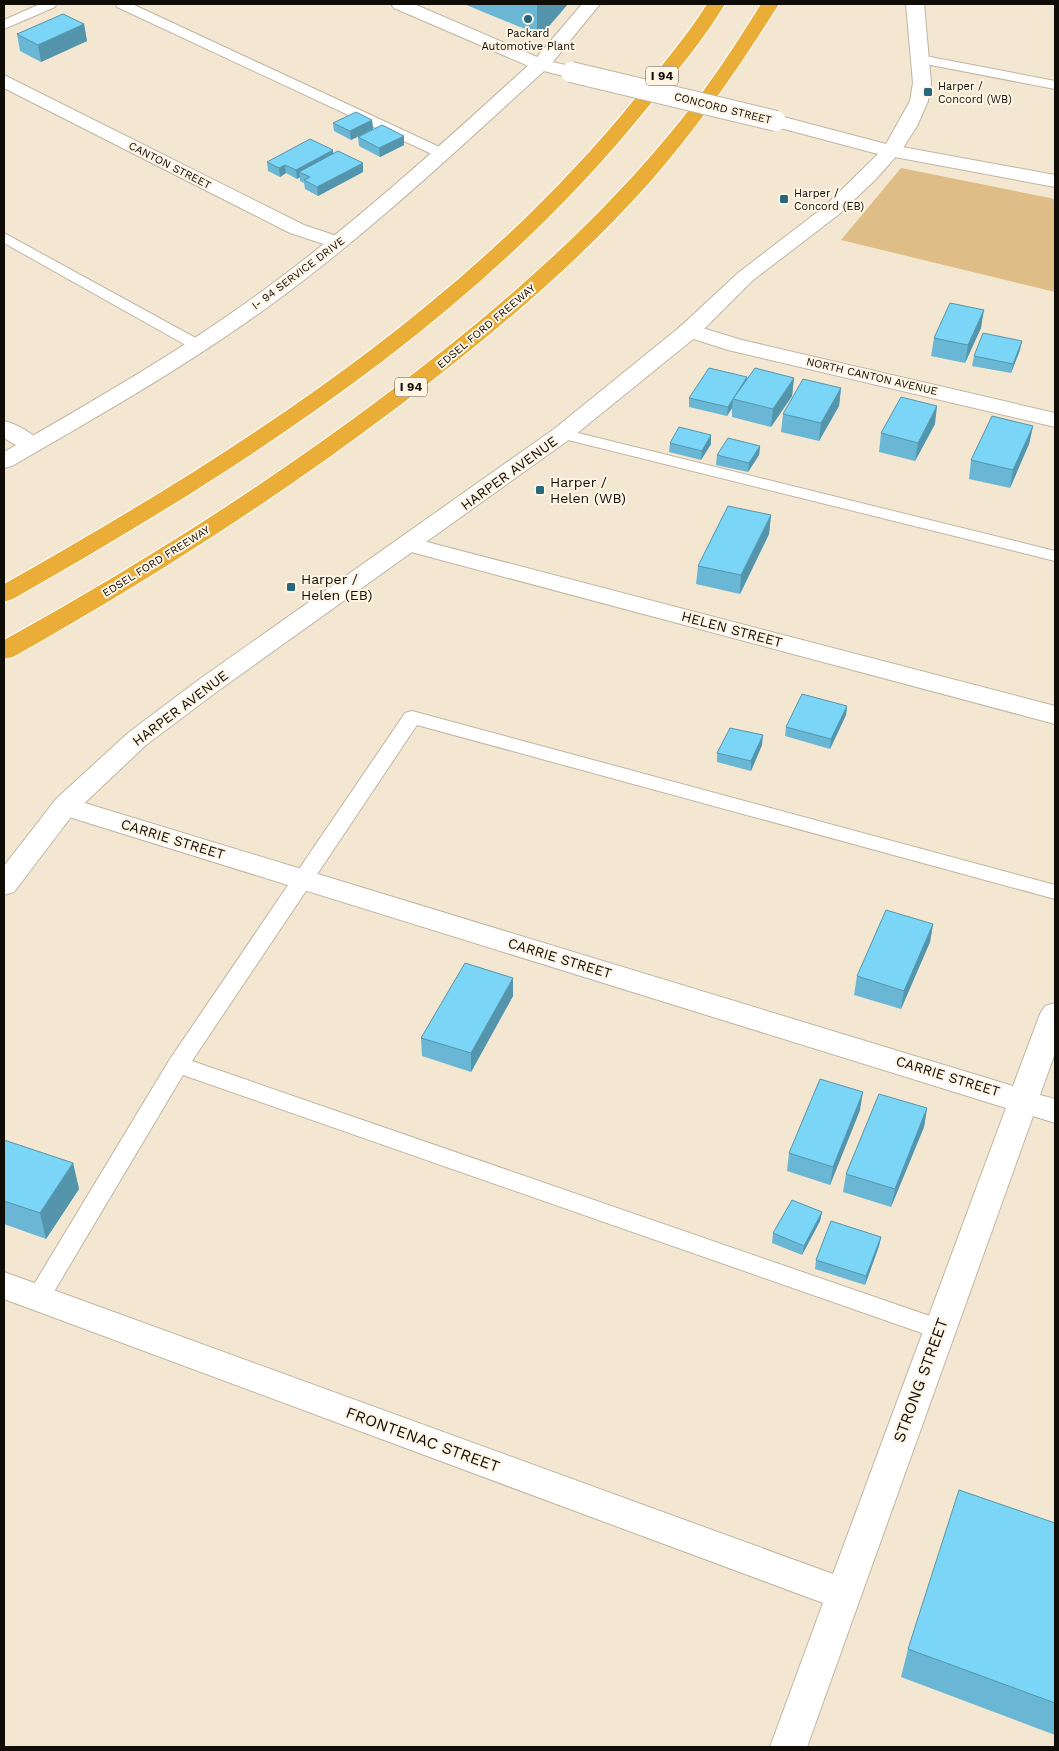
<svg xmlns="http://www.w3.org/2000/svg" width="1059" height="1751" viewBox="0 0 1059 1751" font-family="'Work Sans',sans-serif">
<rect width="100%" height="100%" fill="#f3e7d2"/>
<path fill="#debd86" d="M901 168 1055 199V292L841 240Z"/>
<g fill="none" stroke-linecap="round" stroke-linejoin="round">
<g stroke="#c1b5a2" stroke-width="2">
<path id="service" d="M40 4H56L55 7 4 29V20Z
M116 4H132L446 150 448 153 446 156H436L117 7Z
M920 55 1055 81V89L915 62 913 59Z
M4 233 203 342 205 345 203 348H191L4 243Z
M562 429 1055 551V561L556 437 554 434 556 431Z
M412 711 1055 885V899L417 725 192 1061 947 1322 951 1329 947 1336 939 1339 183 1075 46 1305 38 1308 30 1305 26 1298 30 1291 170 1059 405 713Z"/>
</g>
<g stroke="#c1b5a2" stroke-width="2">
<path id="minor" d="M391 4H414L537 57 582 4H600L547 69 540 71 394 8Z
M4 75 304 225 346 239 349 243 346 247 339 249 290 233 4 88Z
M891 145 1055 175V187L884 155 881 151 884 147Z
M689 324 742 340 1055 413V427L728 350 681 335 678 330 681 325Z
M4 421C17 424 35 434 42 445L39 450C25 453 16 445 4 438Z
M408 537 1055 706V724L400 549 396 544 400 539Z
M65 797 1013 1086 1040 1014 1045 1006 1055 1003V1053L1040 1095 1055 1099V1123L1033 1116 807 1747H770L823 1603 4 1299V1272L833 1574 1006 1108 56 813 52 806 56 799Z"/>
</g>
<g stroke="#c1b5a2" stroke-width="2">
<path id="tertiary" d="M906 4H924L931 83 928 101 917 126 901 151 875 180 838 215 752 281 697 336 570 439 215 693 146 745 74 813 14 892 4 895V866L56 799 128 733 197 681 554 429 681 326 738 273 824 207 878 154 769 125 766 121 769 117 776 115 886 144 910 101 913 83Z
M540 59 578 68 580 72 578 76 571 78 544 71C455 152 368 234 272 304 189 365 100 415 12 466L4 468V452C90 403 177 353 257 295 355 224 444 142 533 61Z"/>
</g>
<g stroke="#fff" stroke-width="2">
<path id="motorway" d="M707 4H725C704 39 677 71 652 102 481 317 248 465 13 599L4 602V584C236 453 468 306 637 96 661 66 687 36 707 4Z
M761 4H779C740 66 699 126 650 182 576 265 491 336 403 403 279 497 148 581 13 657L4 659V640C136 567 263 487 384 396 492 315 596 226 681 120 711 83 736 44 761 4Z"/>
</g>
<use href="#service" fill="#fff" fill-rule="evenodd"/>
<use href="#minor" fill="#fff" fill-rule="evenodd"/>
<use href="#tertiary" fill="#fff" fill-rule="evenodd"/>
<use href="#motorway" fill="#eaae38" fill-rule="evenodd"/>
<g stroke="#c1b5a2" stroke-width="22" stroke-linecap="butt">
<path id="tertiary-bridge" d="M571 72 776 121"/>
</g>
<use href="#tertiary-bridge" stroke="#fff" stroke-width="20"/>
</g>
<path fill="#69b7d4" d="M464 4H568L543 33 537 34Z
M84 24 87 41 41 62 20 51 17 34Z
M372 120 373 129 351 140 334 131 333 123Z
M358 137 404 145 380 157 359 146Z
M334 154 363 163V172L318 196 305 189 304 183 300 181V177L297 179 286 173 280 177 268 171 267 162Z
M981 328 965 363 931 356 934 338Z
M1020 350 1011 373 972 366 974 356Z
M747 377V379L794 378 792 396 771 427 732 417V408L727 416 689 407V398Z
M841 388 839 406 819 441 781 432 783 414Z
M935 424 915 461 879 452 881 433Z
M1033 426 1029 444 1010 488 969 479 971 460Z
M711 435V444L701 460 669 452 670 443Z
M760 446 759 455 748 472 716 465 717 455Z
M771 515 769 534 740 594 696 584 698 566Z
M847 706 846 715 830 749 785 736 786 727Z
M762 745 751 771 717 762V753Z
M933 924 930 942 901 1009 854 995 857 976Z
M513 996 471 1072 422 1056 421 1038Z
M927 1108 924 1127 891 1207 843 1192 846 1174Z
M860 1110 830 1185 787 1171 789 1153Z
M4 1140 73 1163 79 1189 46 1239 4 1224Z
M822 1212 820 1221 802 1255 772 1243 773 1233Z
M881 1237 879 1246 865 1285 815 1269 816 1260Z
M1055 1523V1735L901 1677 908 1649Z"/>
<path fill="#5595ac" d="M543 4H568L543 33 537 34V5Z
M84 24 87 41 41 62 38 45Z
M372 120 373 129 351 140 350 131Z
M404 136V145L380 157 379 148Z
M333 150 334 159 299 172 300 177 297 179 296 170Z
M363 163V172L318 196 317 187Z
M285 165 286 173 280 177 279 168Z
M984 310 981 328 965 363 968 345Z
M1022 341 1020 350 1011 373 1013 364Z
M747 377 746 386 733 399 732 408 727 416 728 407Z
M794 378 792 396 771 427 773 409Z
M841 388 839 406 819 441 821 423Z
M937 406 935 424 915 461 918 443Z
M1033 426 1029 444 1010 488 1013 470Z
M711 435V444L701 460 702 451Z
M760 446 759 455 748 472 749 463Z
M771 515 769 534 740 594 741 575Z
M847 706 846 715 830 749 831 739Z
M763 735 762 745 751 771V761Z
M933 924 930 942 901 1009 904 991Z
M513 978V996L471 1072V1053Z
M863 1092 860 1110 830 1185 833 1167Z
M927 1108 924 1127 891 1207 895 1189Z
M73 1163 79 1189 46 1239 40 1213Z
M822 1212 820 1221 802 1255 804 1246Z
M881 1237 879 1246 865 1285 866 1276Z"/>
<path fill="#7ad5f6" stroke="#5595ac" d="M63 14 84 24 38 45 17 34Z
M356 112 372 120 350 131 333 123Z
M382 125 404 136 379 148 358 137Z
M310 139 333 150 296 170 285 165 279 168 267 162Z
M338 151 363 163 317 187 304 180 310 177 299 172Z
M950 303 984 310 968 345 934 338Z
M983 333 1022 341 1013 364 974 356Z
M709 368 747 377 728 407 689 398Z
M755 368 794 378 773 409 733 399Z
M803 379 841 388 821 423 783 414Z
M901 397 937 406 918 443 881 433Z
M992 416 1033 426 1013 470 971 460Z
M679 427 711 435 702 451 670 443Z
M728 438 760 446 749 463 717 455Z
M728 506 771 515 741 575 698 566Z
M802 694 847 706 831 739 786 727Z
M730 728 763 735 751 761 717 753Z
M886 910 933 924 904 991 857 976Z
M465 963 513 978 471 1053 421 1038Z
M820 1079 863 1092 833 1167 789 1153Z
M879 1094 927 1108 895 1189 846 1174Z
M4 1140 73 1163 40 1213 4 1201Z
M792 1200 822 1212 804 1246 773 1233Z
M831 1221 881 1237 866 1276 816 1260Z
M959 1490 1055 1523V1703L908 1649Z"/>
<g fill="#28677c" stroke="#fef4e4" stroke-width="2">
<circle cx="528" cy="19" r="5"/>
<rect x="923" y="87" width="10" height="10" rx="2.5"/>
<rect x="779" y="194" width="10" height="10" rx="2.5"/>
<rect x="535" y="485" width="10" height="10" rx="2.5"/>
<rect x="286" y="582" width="10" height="10" rx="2.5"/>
</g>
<g text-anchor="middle" stroke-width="4" stroke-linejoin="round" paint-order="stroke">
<g font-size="11" fill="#100c06" stroke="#fef4e4" text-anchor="start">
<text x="528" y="37" text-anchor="middle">Packard<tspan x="528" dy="13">Automotive Plant</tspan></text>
<text x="938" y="90">Harper /<tspan x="938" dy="13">Concord (WB)</tspan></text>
<text x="794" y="197">Harper /<tspan x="794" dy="13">Concord (EB)</tspan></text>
</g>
<g font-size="11" fill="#100c06" stroke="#fef4e4">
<text transform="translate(723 108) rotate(14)" y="4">CONCORD STREET</text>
<text transform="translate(170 165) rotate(27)" y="4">CANTON STREET</text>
<text transform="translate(298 273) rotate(-37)" y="4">I- 94 SERVICE DRIVE</text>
<text transform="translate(486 326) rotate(-40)" y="4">EDSEL FORD FREEWAY</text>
<text transform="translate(872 376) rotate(13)" y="4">NORTH CANTON AVENUE</text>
<text transform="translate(156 561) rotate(-32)" y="4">EDSEL FORD FREEWAY</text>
</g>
<g fill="#fef4e4" stroke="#575249" stroke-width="1">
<rect x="646" y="66.5" width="32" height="19" rx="4"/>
<rect x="395" y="377.5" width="32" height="19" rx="4"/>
</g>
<g font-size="12" font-weight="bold" fill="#100c06">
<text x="662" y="80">I 94</text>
<text x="411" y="391">I 94</text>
</g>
<g font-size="14" fill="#100c06" stroke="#fef4e4">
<text transform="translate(509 473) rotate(-36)" y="5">HARPER AVENUE</text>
<text transform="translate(732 629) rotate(15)" y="5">HELEN STREET</text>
<text transform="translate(180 708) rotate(-37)" y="5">HARPER AVENUE</text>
<text transform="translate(173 839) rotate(17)" y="5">CARRIE STREET</text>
<text transform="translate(560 958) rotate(17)" y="5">CARRIE STREET</text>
<text transform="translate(948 1076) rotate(17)" y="5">CARRIE STREET</text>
</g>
<g font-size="14" fill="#100c06" stroke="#fef4e4" text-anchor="start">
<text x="550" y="487">Harper /<tspan x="550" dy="16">Helen (WB)</tspan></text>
<text x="301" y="584">Harper /<tspan x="301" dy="16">Helen (EB)</tspan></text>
</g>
<g font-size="16" fill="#100c06" stroke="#fef4e4">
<text transform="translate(920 1380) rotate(-70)" y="6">STRONG STREET</text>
<text transform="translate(423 1439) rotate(20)" y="6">FRONTENAC STREET</text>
</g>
</g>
<rect width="1059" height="1751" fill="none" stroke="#100c06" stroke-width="10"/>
</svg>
